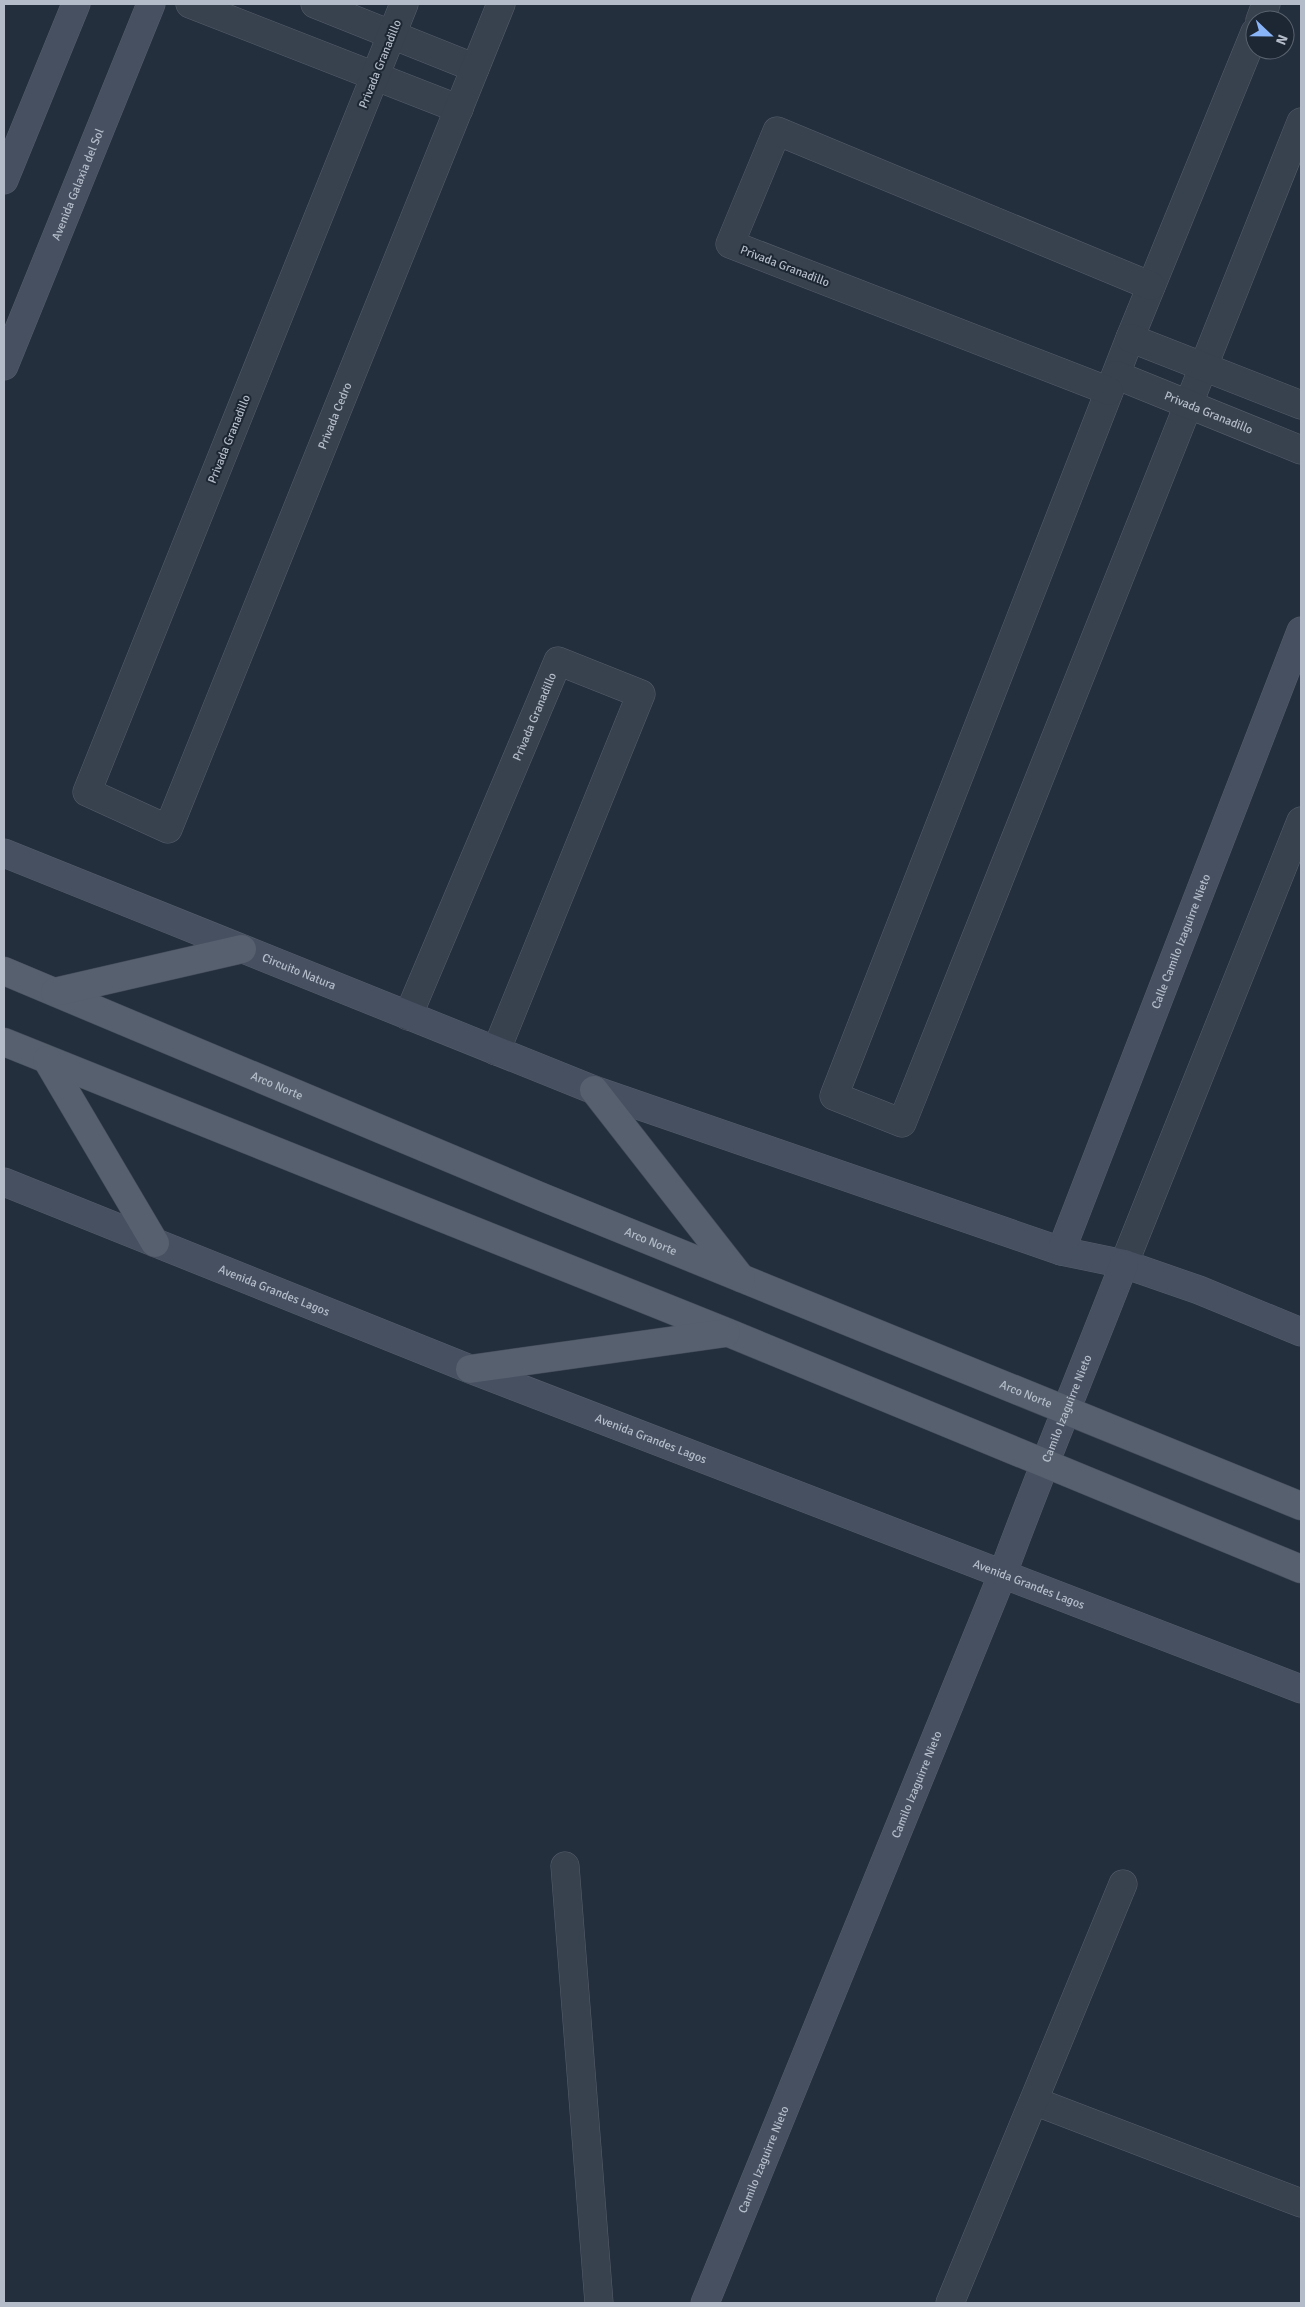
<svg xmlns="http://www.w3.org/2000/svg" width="1305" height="2307" viewBox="0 0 1305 2307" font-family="Signika,sans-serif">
<rect width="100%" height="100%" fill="#242f3e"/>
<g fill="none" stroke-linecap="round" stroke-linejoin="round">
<g stroke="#565f6c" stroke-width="29">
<g id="street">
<path d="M190 4 459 109"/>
<path d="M315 4 475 68"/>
<path id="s1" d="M404 4 87 792 168 829 501 4"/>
<path d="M1260 20 1266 4"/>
<path d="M1255 32 1130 338 834 1096 902 1123 1301 122"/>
<path d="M1130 338 1301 405"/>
<path id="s2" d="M1116 375 1301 450"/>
<path d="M1109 391 730 244 777 131 1151 286"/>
<path id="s3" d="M408 1016 558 661 641 694 496 1051"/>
<path d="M1124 1264 1301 821"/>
<path d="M565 1866 599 2303"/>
<path d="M1034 2101 1301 2203"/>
<path d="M950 2303 1123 1884"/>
</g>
</g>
<g stroke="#565f6c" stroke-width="29">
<g id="secondary">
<path d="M4 180 76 4"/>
<path id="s4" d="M4 366 151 4"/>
<path id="s5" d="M4 853 594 1090 1061 1251 1124 1264 1199 1290 1301 1332"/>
<path id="s6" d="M4 1182 470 1369 1301 1689"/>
<path id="s7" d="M1061 1251 1301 631"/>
<path id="s8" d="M705 2303 1003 1573C1041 1470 1084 1367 1124 1264"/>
</g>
</g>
<g stroke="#414a57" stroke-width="29">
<g id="primary">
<path id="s9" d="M4 971 542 1197 1301 1506"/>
<path d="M55 992 242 949"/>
<path d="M4 1042 729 1333 1301 1569"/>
<path d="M47 1060 155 1243"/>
<path d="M594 1090 741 1278"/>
<path d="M470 1369 726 1333"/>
</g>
</g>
<use href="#street" stroke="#38414e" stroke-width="28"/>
<use href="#secondary" stroke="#465061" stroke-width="28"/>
<use href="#primary" stroke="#56606e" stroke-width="28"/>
</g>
<g text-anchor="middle" stroke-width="4" stroke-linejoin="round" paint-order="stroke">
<g font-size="12" fill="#b4bcc9" stroke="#1d2633">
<text transform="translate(380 64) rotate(-68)" y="4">Privada Granadillo</text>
<text dy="4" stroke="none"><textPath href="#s4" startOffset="196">Avenida Galaxia del Sol</textPath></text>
<text transform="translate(785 266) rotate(21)" y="4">Privada Granadillo</text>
<text dy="4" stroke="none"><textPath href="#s2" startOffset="100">Privada Granadillo</textPath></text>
<text dy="4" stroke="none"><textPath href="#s1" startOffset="1384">Privada Cedro</textPath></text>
<text transform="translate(229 439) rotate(-68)" y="4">Privada Granadillo</text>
<text dy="4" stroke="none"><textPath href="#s3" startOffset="325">Privada Granadillo</textPath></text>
<text dy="4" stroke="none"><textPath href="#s7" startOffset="332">Calle Camilo Izaguirre Nieto</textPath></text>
<text dy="4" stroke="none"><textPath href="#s5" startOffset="318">Circuito Natura</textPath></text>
<text dy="4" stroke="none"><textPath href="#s9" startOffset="296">Arco Norte</textPath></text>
<text dy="4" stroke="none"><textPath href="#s9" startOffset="701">Arco Norte</textPath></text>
<text dy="4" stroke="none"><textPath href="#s6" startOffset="291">Avenida Grandes Lagos</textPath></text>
<text dy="4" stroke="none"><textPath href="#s9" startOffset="1106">Arco Norte</textPath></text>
<text dy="4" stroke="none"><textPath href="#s8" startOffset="965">Camilo Izaguirre Nieto</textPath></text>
<text dy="4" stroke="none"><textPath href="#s6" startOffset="696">Avenida Grandes Lagos</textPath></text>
<text dy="4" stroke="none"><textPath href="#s6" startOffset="1101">Avenida Grandes Lagos</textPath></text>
<text dy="4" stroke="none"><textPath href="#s8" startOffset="560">Camilo Izaguirre Nieto</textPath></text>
<text dy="4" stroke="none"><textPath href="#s8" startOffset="155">Camilo Izaguirre Nieto</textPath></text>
</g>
</g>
<rect width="1305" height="2307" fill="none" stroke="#b4bcc9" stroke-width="10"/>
<g transform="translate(1270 35) rotate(112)"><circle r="24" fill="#1d2633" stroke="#59626f"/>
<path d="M0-4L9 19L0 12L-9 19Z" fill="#8ab4f8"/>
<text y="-8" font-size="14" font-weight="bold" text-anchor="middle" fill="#b4bcc9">N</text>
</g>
</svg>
